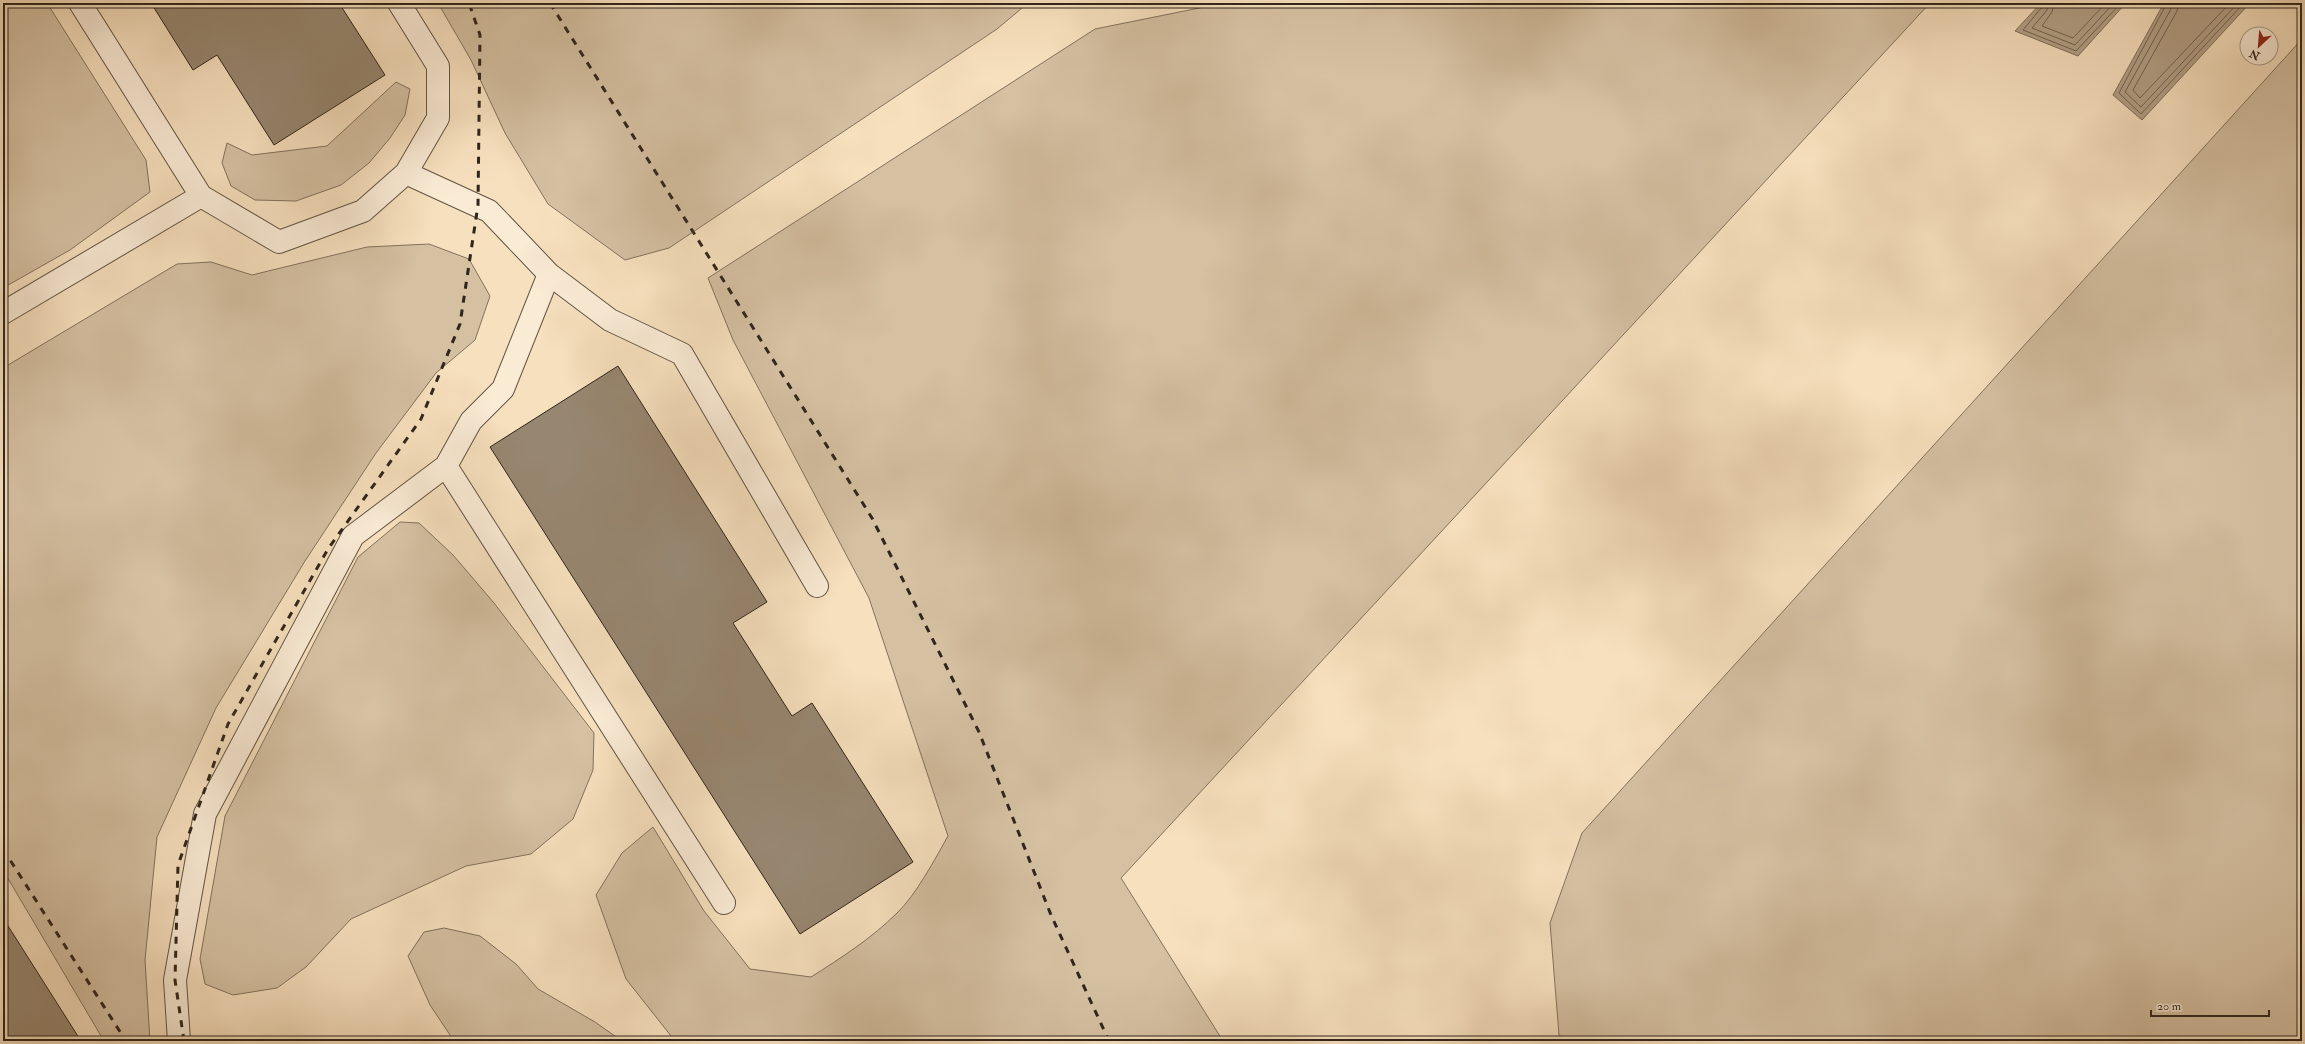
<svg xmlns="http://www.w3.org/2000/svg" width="2305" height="1044" viewBox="0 0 2305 1044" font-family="'IM FELL Double Pica',serif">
<rect width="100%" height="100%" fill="#f7e0be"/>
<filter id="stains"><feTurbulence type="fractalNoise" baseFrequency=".005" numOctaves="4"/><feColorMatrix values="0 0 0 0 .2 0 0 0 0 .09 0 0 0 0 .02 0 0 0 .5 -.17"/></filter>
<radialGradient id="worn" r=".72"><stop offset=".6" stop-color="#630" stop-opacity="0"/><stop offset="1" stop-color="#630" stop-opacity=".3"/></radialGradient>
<path fill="#d5c0a2" stroke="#82725e" d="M3 3H47L146 160 150 192 70 250 3 288Z
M438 3H1028L997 29 669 248 625 260 548 204 505 133 471 60Z
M1224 3H1930L1121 878 1223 1041H675L626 979 596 895 622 853 653 827 704 911 750 969 811 977C841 958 872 938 897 913 916 895 935 859 948 836L869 598 733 340 708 278 1095 29Z
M2302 39V1041H1568L1559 1035 1550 923 1582 833Z
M396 82 410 89 405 115 390 138 369 163 341 185 296 201 255 200 231 186 222 163 227 143 252 155 327 146Z
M429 244 469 259 490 296 475 340 436 373 376 453 305 561 216 708 157 837 145 960 150 1041H104L3 870V368L177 264 211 262 252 275 367 247Z
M400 522 419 523 453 555 494 603 594 733 593 770 573 819 531 854 466 866 351 919 306 967 277 988 233 995 205 984 200 959 225 816 358 557Z
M444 928 480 936 516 964 538 989 595 1022 622 1041H454L430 1005 408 956 424 932Z"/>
<path fill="#b3a087" stroke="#7f6f5c" d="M2041 3H2126L2078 56 2015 31Z
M2164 3H2250L2142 120 2113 95Z"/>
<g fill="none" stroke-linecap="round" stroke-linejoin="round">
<path stroke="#726251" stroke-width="1" d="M2043 3 2042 7 2023 30 2076 51 2121 3
M2048 3 2047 10 2032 28 2075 45 2114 3
M2054 3 2052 12 2042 26 2073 38 2106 3
M2167 3 2119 93 2141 114 2244 3
M2172 3 2171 9 2125 92 2141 107 2238 3
M2178 3 2177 11 2133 90 2140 98 2230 3"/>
</g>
<path fill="#978670" stroke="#30251b" d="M151 3H339L385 75 274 145 217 55 193 70Z
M618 366 767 602 733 623 792 716 812 703 913 862 800 934 490 447Z
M3 918 81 1041H3Z"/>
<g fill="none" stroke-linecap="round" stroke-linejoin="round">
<g stroke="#625444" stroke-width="24">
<path id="minor" d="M80 3 201 196 279 242 363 211 406 173 438 118V66L399 3
M406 173 489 211 549 274 610 320 682 354 817 586
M549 274 503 389 471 421 446 466 724 903
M3 313 201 196
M179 1041 175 980 205 814 353 536 446 466"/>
</g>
<use href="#minor" stroke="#faebd5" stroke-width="22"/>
<path stroke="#30251b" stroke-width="3" stroke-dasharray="7 7" stroke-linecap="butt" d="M550 3 872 518 979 732 1051 915 1109 1041
M3 849 126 1041
M184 1041 175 980 178 865 228 724 328 549 421 419 460 324 478 205 480 35 469 3"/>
</g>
<rect width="2305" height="1044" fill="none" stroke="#f7e0be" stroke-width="16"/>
<rect x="4" y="4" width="2297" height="1036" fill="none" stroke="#30251b" stroke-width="2"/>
<rect x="8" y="8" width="2289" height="1028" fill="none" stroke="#30251b"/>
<g transform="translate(2259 46) rotate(206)"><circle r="19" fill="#faebd5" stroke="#a99c8b"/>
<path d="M0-3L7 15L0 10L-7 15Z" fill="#8f2418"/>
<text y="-6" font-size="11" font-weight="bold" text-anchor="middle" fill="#30251b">N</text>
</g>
<path d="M2151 1010v6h118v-6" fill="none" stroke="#30251b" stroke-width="2"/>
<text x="2157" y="1010" font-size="12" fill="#30251b" stroke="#faebd5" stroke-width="3" paint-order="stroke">20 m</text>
<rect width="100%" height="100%" filter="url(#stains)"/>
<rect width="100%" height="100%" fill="url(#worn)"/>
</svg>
